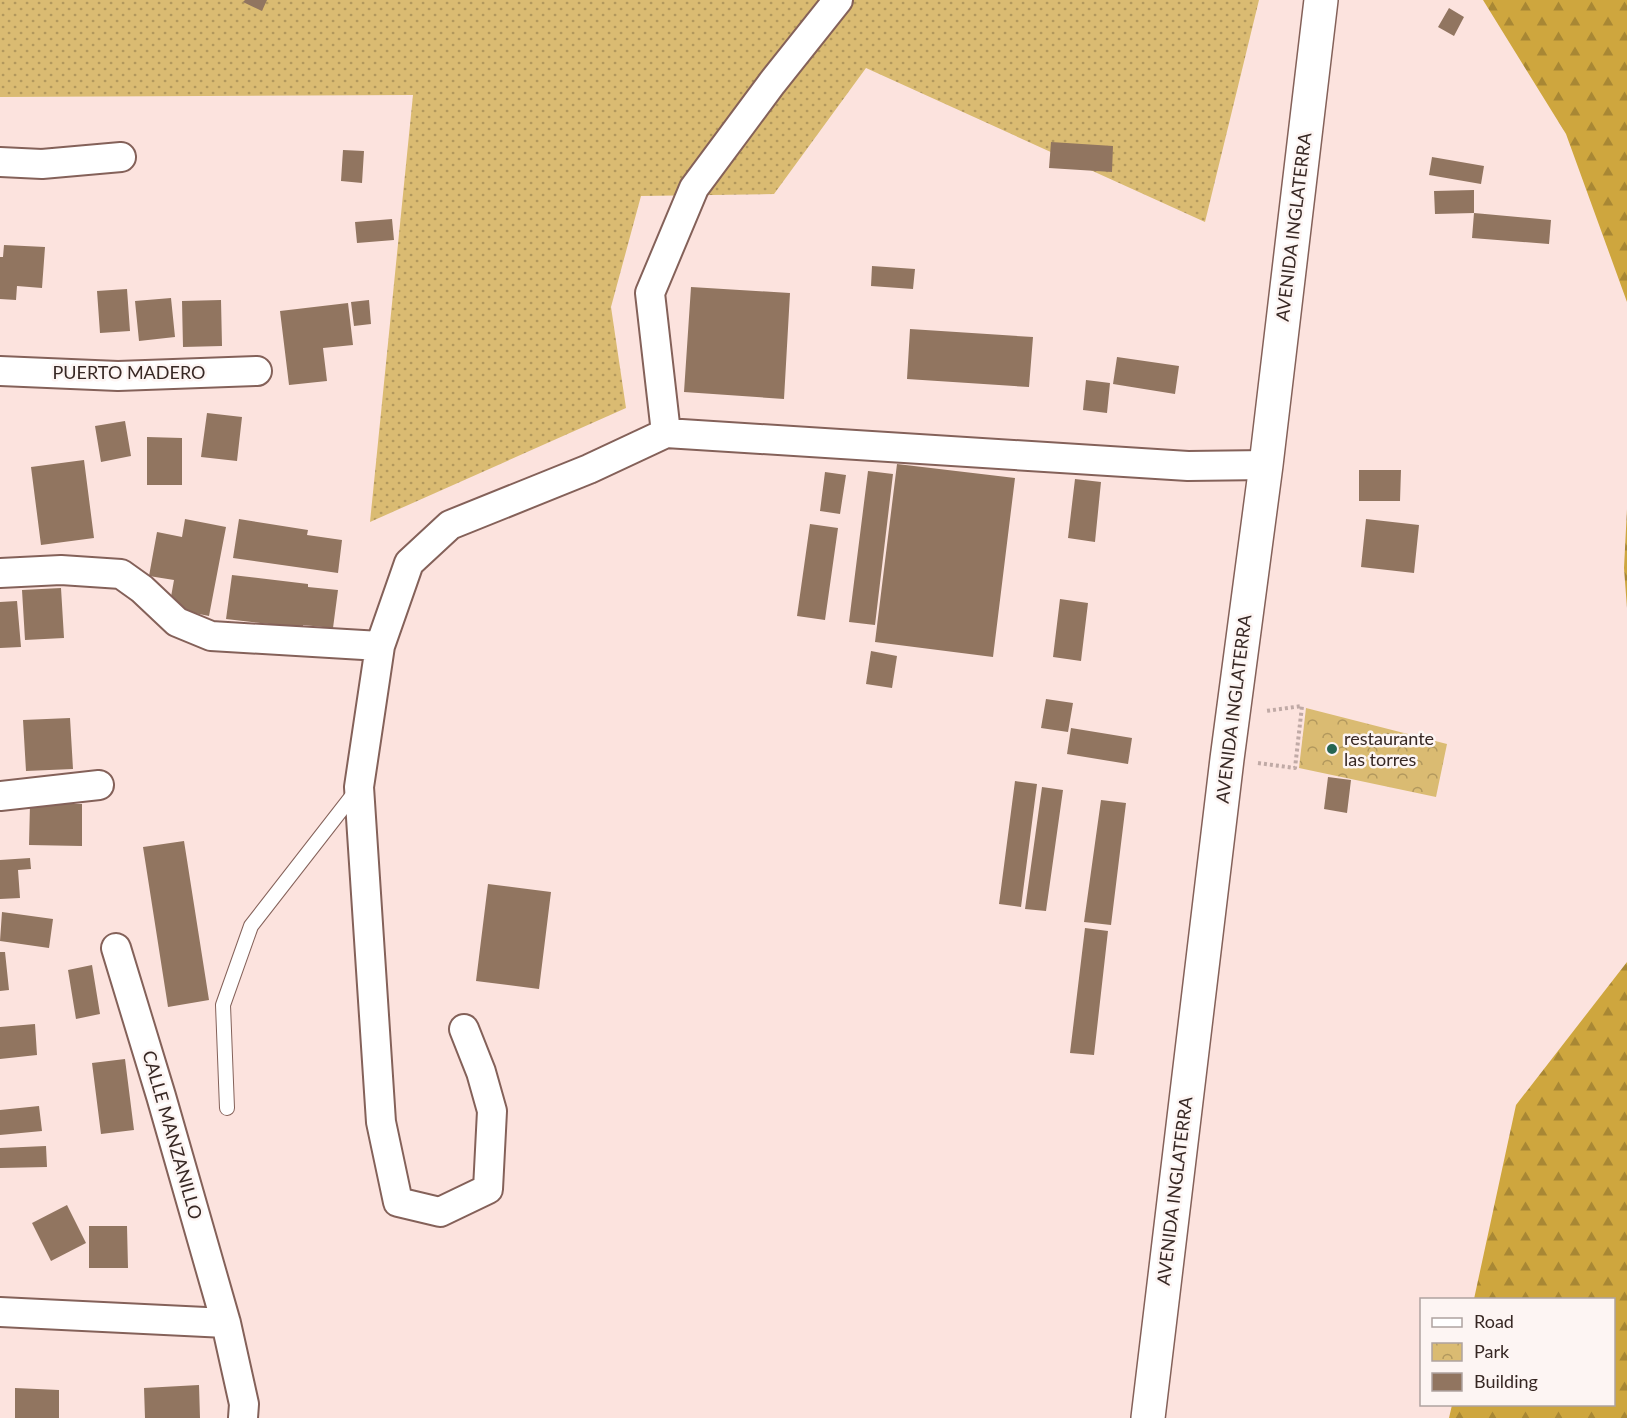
<svg xmlns="http://www.w3.org/2000/svg" width="1627" height="1418" viewBox="0 0 1627 1418" font-family="Lato,sans-serif">
<defs>
<pattern id="grass-dots" width="8" height="8" patternUnits="userSpaceOnUse" patternTransform="scale(1.5)"><rect width="8" height="8" fill="#dabb72"/><path d="M2 2h.1M6 6h.1" fill="none" stroke="#b2985d" stroke-width="1.8" stroke-linecap="round"/></pattern>
<pattern id="forest-firs" width="22" height="20" patternUnits="userSpaceOnUse" patternTransform="scale(1.5)"><rect width="22" height="20" fill="#cea63e"/><path d="M5 1l3.5 6h-7zM16 11l3.5 6h-7z" fill="#a88734"/></pattern>
<pattern id="park-crowns" width="20" height="18" patternUnits="userSpaceOnUse" patternTransform="scale(1.5)"><rect width="20" height="18" fill="#dabb72"/><path d="M2 6a3 3 0 1 1 6 0M12 15a3 3 0 1 1 6 0" fill="none" stroke="#b2985d"/></pattern>
</defs>
<rect width="100%" height="100%" fill="#fce3de"/>
<path fill="url(#grass-dots)" d="M0 0H1259L1205 222 866 68 774 194 641 196 611 307 626 408 370 522 413 95 0 97Z"/>
<path fill="url(#forest-firs)" d="M1483 0H1627V302L1566 134Z
M1627 509V608L1624 568Z
M1627 962V1418H1449L1452 1405 1614 1404V1300L1474 1299 1516 1105Z"/>
<path fill="url(#park-crowns)" d="M1306 708 1447 744 1436 797 1299 768Z"/>
<path fill="#917560" d="M245 0H267L262 11 243 2Z
M1449 8 1464 17 1454 36 1438 27Z
M1051 142 1113 146 1112 172 1049 168Z
M343 150 364 151 362 183 341 181Z
M1432 157 1484 166 1481 184 1429 175Z
M1474 190V213L1435 214 1434 191Z
M1474 213 1551 220 1549 244 1472 238Z
M392 219 394 240 357 243 355 222Z
M4 245 45 247 42 288 17 286 16 300 0 299V257H3Z
M872 266 915 269 913 289 871 286Z
M691 287 790 293 784 399 684 392Z
M127 289 130 331 100 333 97 291Z
M171 298 175 337 139 341 135 301Z
M221 300 222 346 183 347 182 301Z
M369 300 371 324 354 326 351 302Z
M348 303 353 345 323 348 327 381 289 385 280 311Z
M910 329 1033 337 1029 387 907 379Z
M1117 357 1179 366 1175 394 1113 384Z
M1086 380 1110 383 1107 413 1083 410Z
M207 413 242 417 237 461 201 457Z
M125 421 131 456 101 462 95 426Z
M147 437 182 438V485H147Z
M84 460 94 538 41 545 31 467Z
M897 464 1015 478 993 657 875 642Z
M1359 470H1401L1400 501H1359Z
M868 471 893 474 875 625 849 622Z
M825 472 846 475 840 514 820 511Z
M1075 479 1101 482 1095 542 1068 538Z
M185 519 226 527 209 616 169 608 174 580 149 576 157 532 182 537Z
M239 519 308 530 307 535 342 540 338 573 233 558Z
M1366 519 1419 525 1414 573 1361 567Z
M810 524 838 528 825 620 797 616Z
M232 575 308 584V587L338 590 333 628 303 625V628L226 619Z
M61 588 64 638 25 640 22 590Z
M1060 599 1088 603 1081 661 1053 657Z
M17 601 21 647 0 648V602Z
M871 651 897 656 892 688 866 684Z
M1046 699 1073 703 1068 732 1041 728Z
M70 718 73 769 26 771 23 720Z
M1071 728 1132 738 1128 764 1067 754Z
M1328 777 1351 780 1347 813 1324 809Z
M1015 781 1037 784 1021 907 999 904Z
M1042 787 1063 790 1046 911 1025 909Z
M1101 800 1126 803 1111 925 1084 922Z
M30 804H82V846L29 845Z
M184 841 209 1000 168 1007 143 847Z
M30 858 31 869 18 870 20 898 0 899V860Z
M488 884 551 892 539 989 476 981Z
M2 912 53 919 49 948 0 941Z
M1085 928 1108 931 1094 1055 1070 1053Z
M0 952H5L9 990 0 991Z
M92 965 100 1014 76 1019 68 970Z
M35 1024 37 1055 0 1059V1027Z
M125 1059 134 1130 101 1134 92 1063Z
M39 1106 42 1131 0 1135V1110Z
M46 1146 47 1167 0 1168V1148Z
M67 1205 86 1243 51 1261 32 1223Z
M89 1226H127L128 1268H89Z
M199 1385 200 1418H145L144 1388Z
M15 1388 59 1390V1418H15Z"/>
<g fill="none" stroke-linecap="round" stroke-linejoin="round">
<g stroke="#846159" stroke-width="16">
<path id="service" d="M227 1108 223 1005 251 926 356 791"/>
</g>
<g stroke="#846159" stroke-width="32">
<path id="minor" d="M0 162 42 164 121 157
M0 371 118 376 257 371
M666 433 650 293 694 188 772 83 838 0
M0 573 61 570 121 574 142 589 177 622 211 636 380 646
M0 796 99 785
M116 948 161 1096 226 1323 244 1404 243 1418
M464 1029 481 1072 492 1111 488 1189 440 1212 398 1202 381 1122 359 787 380 646 409 563 450 525 589 469 666 433 1188 466 1266 465
M0 1312 226 1323"/>
</g>
<g stroke="#846159" stroke-width="36">
<path id="secondary" d="M1148 1418 1227 759 1266 465 1321 0"/>
</g>
<path stroke="#c0aaa6" stroke-width="4" stroke-dasharray="3 3" stroke-linecap="butt" d="M1258 763 1295 768 1302 706 1266 711"/>
<use href="#service" stroke="#fff" stroke-width="14"/>
<use href="#minor" stroke="#fff" stroke-width="28"/>
<use href="#secondary" stroke="#fff" stroke-width="33"/>
</g>
<circle fill="#266552" stroke="#fdf5f3" stroke-width="2" cx="1332" cy="749" r="6"/>
<g text-anchor="middle" stroke-width="5" stroke-linejoin="round" paint-order="stroke">
<g font-size="18" fill="#372824" stroke="#fdf5f3">
<text transform="translate(1294 227) rotate(-83)" y="6">AVENIDA INGLATERRA</text>
<text x="129" y="379">PUERTO MADERO</text>
<text transform="translate(1234 709) rotate(-83)" y="6">AVENIDA INGLATERRA</text>
<text transform="translate(172 1135) rotate(74)" y="6">CALLE MANZANILLO</text>
<text transform="translate(1175 1191) rotate(-83)" y="6">AVENIDA INGLATERRA</text>
</g>
<g font-size="18" fill="#372824" stroke="#fdf5f3" text-anchor="start">
<text x="1344" y="745">restaurante<tspan x="1344" dy="21">las torres</tspan></text>
</g>
</g>
<rect x="1420" y="1298" width="195" height="108" fill="#fdf5f3" stroke="#aea3a0" stroke-width="1.5"/>
<rect x="1432" y="1318" width="30" height="9" fill="#ffffff" stroke="#aea3a0" stroke-width="1.5"/>
<text x="1474" y="1328" font-size="18" fill="#372824">Road</text>
<rect x="1432" y="1343" width="30" height="18" fill="url(#park-crowns)" stroke="#aea3a0" stroke-width="1.5"/>
<text x="1474" y="1358" font-size="18" fill="#372824">Park</text>
<rect x="1432" y="1373" width="30" height="18" fill="#917560" stroke="#aea3a0" stroke-width="1.5"/>
<text x="1474" y="1388" font-size="18" fill="#372824">Building</text>
</svg>
